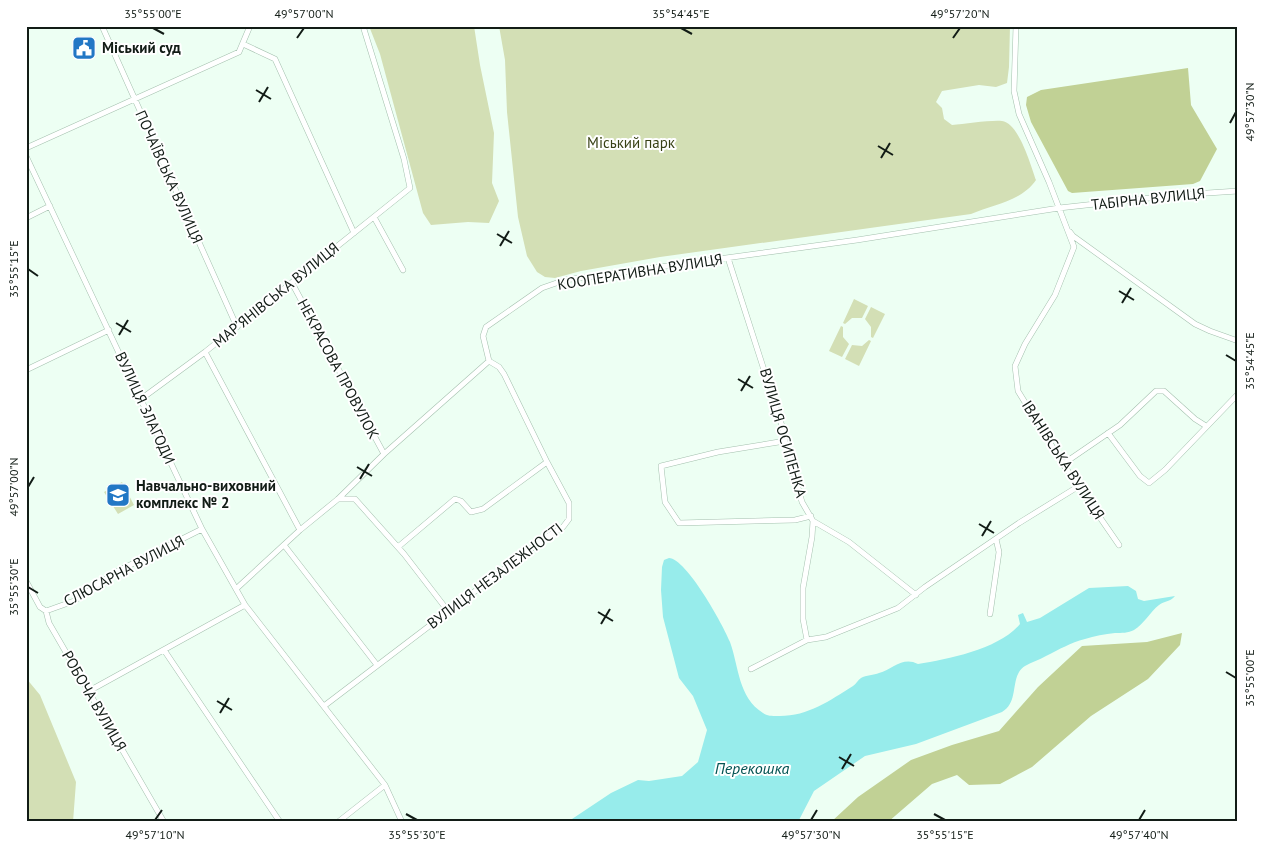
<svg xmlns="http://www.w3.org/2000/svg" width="1264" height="848" viewBox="0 0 1264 848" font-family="'PT Sans',sans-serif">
<rect width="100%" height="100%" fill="#edfff3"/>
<path fill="#d3dfb5" d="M369 26H474L480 65 494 133 492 183 499 201 489 223 468 222 431 225 423 213 380 54Z
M499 26H1010L1009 67 1007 83 996 87 979 85 942 91 936 102 942 108 944 119 952 125C965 124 990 120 1002 121 1019 123 1031 166 1036 180 1022 201 994 204 971 214L660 257 581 271 555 278 545 277 537 272 527 256 518 217 507 112 505 60Z
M854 299 868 306 862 318H852L845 324 843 323Z
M871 307 885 314 873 338 871 337V327L865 319Z
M841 326 843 327V337L849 344 842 357 829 351Z
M869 340 871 341 859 366 845 359 852 345 862 346Z
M122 482 134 505 118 514 104 492Z
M26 678 40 695 76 782 73 822H26Z"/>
<path fill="#c1d195" d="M1188 68 1191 105 1217 149 1200 181 1193 184 1072 193 1068 191 1031 122 1026 105 1027 97 1041 90Z
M1182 633 1180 645 1148 679 1091 716 1032 767 1000 784 969 785 957 775 932 784 888 822H831L858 797 911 760 952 745 999 731 1038 687 1082 646 1147 642Z"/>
<path fill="#97eceb" d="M669 558C686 558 724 626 730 642 739 667 738 697 763 713 767 716 772 716 777 716 807 717 829 701 853 686 856 684 858 680 861 678 866 675 874 675 879 673 893 669 903 656 918 664 949 659 999 649 1020 624L1018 615 1023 613 1027 622 1040 618 1089 588 1128 586 1136 591 1138 599 1144 601 1175 596C1170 602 1164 601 1159 605 1150 612 1144 624 1134 630 1128 633 1122 633 1115 633 1105 634 1094 636 1085 639 1070 643 1060 649 1046 656 1039 660 1032 662 1025 666 1009 676 1020 702 1002 712L916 744 865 756 814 791 798 822H554L557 819H572L611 793 638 780 649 781 682 776 698 762 707 730 693 696 679 678 663 617 661 590 662 567 664 560Z"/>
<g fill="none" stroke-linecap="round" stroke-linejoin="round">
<g stroke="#a4c0ae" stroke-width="6">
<path id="street" d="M102 26 237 327
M1016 26 1014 91 1019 114 1049 182 1074 247 1055 295 1025 344 1015 366 1018 391 1063 464 1119 545
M243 44 275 59 354 233
M26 148 239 52 250 26
M26 156 202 529 245 605 385 785 402 822
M374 217 403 270
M26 218 50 206
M1070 232 1073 236 1195 324 1210 331 1238 341
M728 258 782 426 785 441 802 502 813 521 812 537 803 588V619L807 640
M292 283 384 454
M205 352 300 530
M489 361 483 336 486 327 542 288 565 280 857 240 1059 208 1177 195 1238 191
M26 370 109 330
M141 399 205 352 410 188 404 159 363 26
M1108 433 1140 476 1149 483 1165 470 1238 394
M785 441 718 452 661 466 665 502 679 523 795 520 811 516
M1063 464 1120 425 1156 391H1164L1195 419 1206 426
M338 499H355L404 554 448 611
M813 521 849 542 916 595
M284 545 377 665
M398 547 455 499 461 501 471 512 483 509 547 462
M26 581 40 607 46 611 49 623 164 822
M236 589 300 530 338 499 384 454 489 361
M46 611 74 601 116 572 202 529
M990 614 999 552 996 539
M164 650 280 822
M751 669 807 640 826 637 898 608 925 587 1019 523 1079 486
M89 691 245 605
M324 706 545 538 563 527 569 519V503L547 462 504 374 499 367 489 361
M338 822 385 785"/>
</g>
<use href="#street" stroke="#fff" stroke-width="5"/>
</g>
<path fill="none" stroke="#121c16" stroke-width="2" d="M153 28 164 34M681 28 692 34M297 38 304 28M953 38 960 28M256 90 271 99M259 102 268 87M1230 123 1236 112M878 146 893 155M881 158 890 143M497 234 512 243M500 246 509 231M28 269 38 276M1119 291 1134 300M1122 303 1131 288M116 323 131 332M119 335 128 320M1226 355 1236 361M738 379 753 388M741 391 750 376M357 467 372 476M360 479 369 464M28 487 34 477M979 524 994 533M982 536 991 521M28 587 38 593M598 612 613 621M601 624 610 609M1226 672 1236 678M217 701 232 710M220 713 229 698M839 757 854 766M842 769 851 754M406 814 417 820M934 814 945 820M155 820 162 810M811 820 817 810M1139 820 1145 810"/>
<defs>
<g id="civic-square" transform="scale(1.25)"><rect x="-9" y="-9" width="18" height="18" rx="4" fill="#2277c5" stroke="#fff"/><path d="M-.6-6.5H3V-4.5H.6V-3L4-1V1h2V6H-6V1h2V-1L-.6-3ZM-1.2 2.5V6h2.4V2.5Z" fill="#fff"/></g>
<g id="school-square" transform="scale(1.25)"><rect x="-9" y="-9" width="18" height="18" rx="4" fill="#2277c5" stroke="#fff"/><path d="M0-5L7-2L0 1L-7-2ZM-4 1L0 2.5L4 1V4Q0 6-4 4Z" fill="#fff"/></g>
</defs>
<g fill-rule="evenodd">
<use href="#civic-square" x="84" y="48"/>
<use href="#school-square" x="118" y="495"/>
</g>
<g text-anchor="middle" stroke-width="4" stroke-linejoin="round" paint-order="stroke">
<g font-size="15" font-weight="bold" fill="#121c16" stroke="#fff" text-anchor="start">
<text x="102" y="53">Міський суд</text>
<text x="136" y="491">Навчально-виховний<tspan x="136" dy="17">комплекс № 2</tspan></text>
</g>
<g font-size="15" fill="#384115" stroke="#fff">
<text x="631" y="148">Міський парк</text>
</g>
<g font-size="15" fill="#121c16" stroke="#fff">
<text transform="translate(169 177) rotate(66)" y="5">ПОЧАЇВСЬКА ВУЛИЦЯ</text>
<text transform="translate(1148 199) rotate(-6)" y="5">ТАБІРНА ВУЛИЦЯ</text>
<text transform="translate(640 272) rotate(-9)" y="5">КООПЕРАТИВНА ВУЛИЦЯ</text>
<text transform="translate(276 295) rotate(-39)" y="5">МАР’ЯНІВСЬКА ВУЛИЦЯ</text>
<text transform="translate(338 369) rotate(62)" y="5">НЕКРАСОВА ПРОВУЛОК</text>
<text transform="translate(145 408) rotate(65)" y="5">ВУЛИЦЯ ЗЛАГОДИ</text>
<text transform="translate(783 433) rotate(74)" y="5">ВУЛИЦЯ ОСИПЕНКА</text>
<text transform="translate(1063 460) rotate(57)" y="5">ІВАНІВСЬКА ВУЛИЦЯ</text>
<text transform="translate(124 571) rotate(-28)" y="5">СЛЮСАРНА ВУЛИЦЯ</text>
<text transform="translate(495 576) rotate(-37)" y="5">ВУЛИЦЯ НЕЗАЛЕЖНОСТІ</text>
<text transform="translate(94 701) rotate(60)" y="5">РОБОЧА ВУЛИЦЯ</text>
</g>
<g font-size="16" font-style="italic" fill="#035353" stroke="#fff">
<text x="752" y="774">Перекошка</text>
</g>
</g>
<rect width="1264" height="848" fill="none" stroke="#ffffff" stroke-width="55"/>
<rect x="28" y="28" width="1208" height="792" fill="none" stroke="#121c16" stroke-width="2"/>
<g font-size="12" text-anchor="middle" fill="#121c16">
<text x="153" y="18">35°55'00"E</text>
<text x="304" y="18">49°57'00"N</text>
<text x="681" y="18">35°54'45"E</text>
<text x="960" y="18">49°57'20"N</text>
<text transform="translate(1250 112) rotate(-90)" y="4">49°57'30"N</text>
<text transform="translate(14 269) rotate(-90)" y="4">35°55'15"E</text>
<text transform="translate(1250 361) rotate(-90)" y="4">35°54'45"E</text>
<text transform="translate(14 487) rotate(-90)" y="4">49°57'00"N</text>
<text transform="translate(14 587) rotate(-90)" y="4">35°55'30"E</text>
<text transform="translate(1250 678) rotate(-90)" y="4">35°55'00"E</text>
<text x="155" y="839">49°57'10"N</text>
<text x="417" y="839">35°55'30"E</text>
<text x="811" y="839">49°57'30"N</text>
<text x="945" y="839">35°55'15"E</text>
<text x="1139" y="839">49°57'40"N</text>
</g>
</svg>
